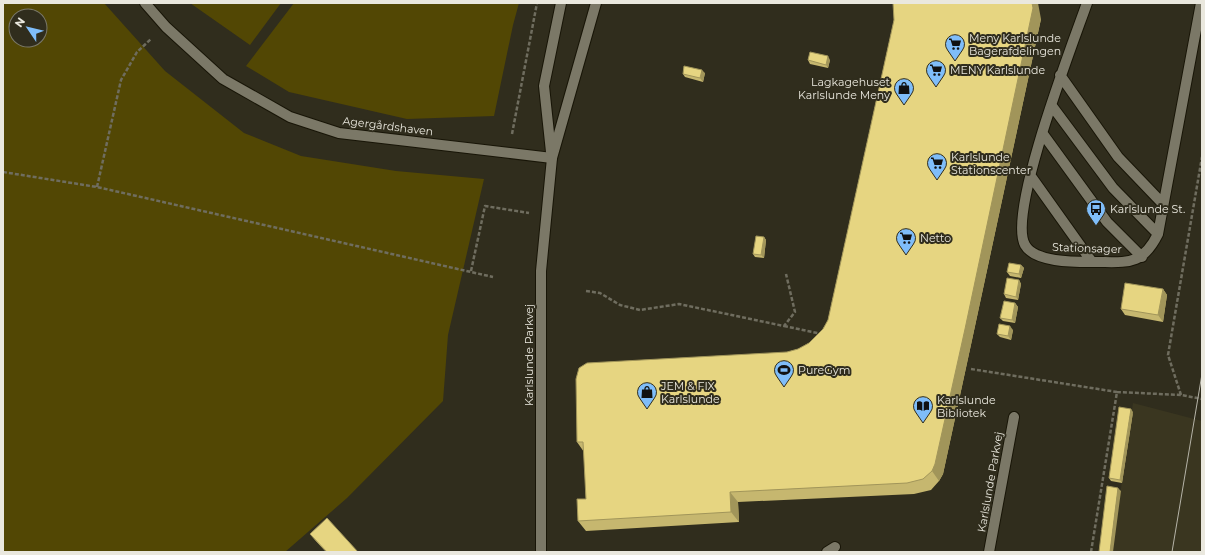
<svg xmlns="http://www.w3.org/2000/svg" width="1205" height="555" viewBox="0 0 1205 555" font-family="Montserrat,sans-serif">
<rect width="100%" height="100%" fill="#302d1d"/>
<path fill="#3a3620" d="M1133 403 1202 421V552H1112Z"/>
<path fill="#524704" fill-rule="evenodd" d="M3 3H104L165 71 244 133 301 156 396 171 484 179 448 335 443 401 347 498 285 552H3ZM16 16H40V40H16Z
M190 3H281L250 45Z
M294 3H519L513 25 494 116 407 119 289 92 246 66Z"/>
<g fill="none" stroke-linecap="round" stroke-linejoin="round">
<g stroke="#181507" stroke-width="12">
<path id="lane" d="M1087 3C1073 43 1007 213 1025 245 1035 263 1077 262 1095 262 1128 262 1142 266 1158 234L1201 3
M1060 75 1118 157 1163 204
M1052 106 1113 188 1158 234
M1043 134 1107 222 1142 257
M1030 175 1092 262
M827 552 835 547"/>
</g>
<g stroke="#181507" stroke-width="12">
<path id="street" d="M145 3 166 27 223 79 290 117 339 133 552 158
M989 552 1014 417"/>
</g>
<g stroke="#181507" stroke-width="12">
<path id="secondary" d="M551 152 544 86 561 3
M541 552V271L552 158 596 3"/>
</g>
<path stroke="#6f6d5f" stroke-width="2.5" stroke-dasharray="4 2" stroke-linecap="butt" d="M512 134 537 3
M3 172 97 187 493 277
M97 187 121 80 137 52 151 39
M471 271 485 206 529 213
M586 291 600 293 620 305 640 310 679 304 784 326 795 312 786 274
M784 326 822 334
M971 369 1117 392
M1181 395 1168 355 1202 157
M1091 552 1117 392 1181 395 1202 399"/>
<use href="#lane" stroke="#7b7867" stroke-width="10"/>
<use href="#street" stroke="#7b7867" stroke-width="10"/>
<use href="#secondary" stroke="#7b7867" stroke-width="10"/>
<path stroke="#b6b4a8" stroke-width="1" d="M1172 552 1202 374"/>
</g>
<path fill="#c6b76f" d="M1041 19 972 340 943 474 939 481 931 490 914 494 738 502 739 522 586 531 578 521 586 499 584 452 577 442 787 352 798 349 809 343 823 329 828 320 894 20Z
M808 60H830L828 68 810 64Z
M705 73 703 82 685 77 683 74Z
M764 237 766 240 764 258 755 257 753 254Z
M1021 265 1024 268 1021 278 1010 276 1007 272Z
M1019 280 1021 284 1018 300 1006 298 1004 294Z
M1163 289 1167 295 1163 322 1125 315 1121 309Z
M1015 303 1018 307 1015 323 1003 321 1000 318Z
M1013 330 1011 340 1000 337 997 334Z
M1133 412 1122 483 1111 481 1109 478Z
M310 534 358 552H326L315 540Z"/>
<path fill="#a1955a" d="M1032 3H1038L1041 19 1039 28 972 340 943 474 939 481 932 471Z
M828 56 830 60 828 68 826 65Z
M702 70 705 73 703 82 700 78Z
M764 237 766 240 764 258 761 255Z
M1021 265 1024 268 1021 278 1019 274Z
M1019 280 1021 284 1018 300 1016 297Z
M1163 289 1167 295 1163 322 1158 315Z
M1015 303 1018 307 1015 323 1012 320Z
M1010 326 1013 330 1011 340 1008 336Z
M1131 409 1133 412 1122 483 1120 480Z
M1118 488 1121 491 1113 552H1110Z
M730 492 738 502 739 522 731 512Z"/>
<path fill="#e6d581" stroke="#a1955a" d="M893 3H1032L1033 8 965 329 935 464 932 471 923 479 907 483 730 492 731 512 578 521 577 499H586L583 442H577L576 379 579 368 587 363 787 352 798 349 809 343 823 329 828 320 894 20Z
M810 52 828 56 826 65 808 60Z
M684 66 702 70 700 78 683 74Z
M756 236 764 237 761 255 753 254Z
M1009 263 1021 265 1019 274 1007 272Z
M1007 278 1019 280 1016 297 1004 294Z
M1125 283 1163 289 1158 315 1121 309Z
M1004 301 1015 303 1012 320 1000 318Z
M999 324 1010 326 1008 336 997 334Z
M1119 407 1131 409 1120 480 1109 478Z
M1107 486 1118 488 1110 552H1099Z
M327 518 358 552H327L310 534Z"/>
<defs>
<g id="supermarket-pin" transform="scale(1)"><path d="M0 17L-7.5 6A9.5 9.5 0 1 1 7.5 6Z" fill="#7fbdf9" stroke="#302d1d"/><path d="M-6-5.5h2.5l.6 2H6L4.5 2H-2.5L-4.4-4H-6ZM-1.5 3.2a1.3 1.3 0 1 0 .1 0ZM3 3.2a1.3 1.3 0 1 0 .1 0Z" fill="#111"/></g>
<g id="shop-pin" transform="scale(1)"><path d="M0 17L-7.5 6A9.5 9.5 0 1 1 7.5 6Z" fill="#7fbdf9" stroke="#302d1d"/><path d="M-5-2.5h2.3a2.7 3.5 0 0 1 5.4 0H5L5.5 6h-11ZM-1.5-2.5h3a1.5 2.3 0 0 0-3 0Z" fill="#111"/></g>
<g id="bus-pin" transform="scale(1)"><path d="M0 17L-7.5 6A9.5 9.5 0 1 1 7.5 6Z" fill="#7fbdf9" stroke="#302d1d"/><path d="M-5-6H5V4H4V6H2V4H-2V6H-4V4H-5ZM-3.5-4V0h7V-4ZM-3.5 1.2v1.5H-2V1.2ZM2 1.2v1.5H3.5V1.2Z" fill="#111"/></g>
<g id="stadium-pin" transform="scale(1)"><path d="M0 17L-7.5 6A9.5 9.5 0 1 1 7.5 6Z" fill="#7fbdf9" stroke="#302d1d"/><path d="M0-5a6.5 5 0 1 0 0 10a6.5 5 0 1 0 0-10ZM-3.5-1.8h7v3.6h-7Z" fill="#111"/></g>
<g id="library-pin" transform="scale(1)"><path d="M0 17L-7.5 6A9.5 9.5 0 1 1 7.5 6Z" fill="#7fbdf9" stroke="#302d1d"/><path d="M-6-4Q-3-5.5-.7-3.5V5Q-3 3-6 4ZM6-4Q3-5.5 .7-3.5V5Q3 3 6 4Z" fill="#111"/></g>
</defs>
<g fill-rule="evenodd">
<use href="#supermarket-pin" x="955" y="44"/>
<use href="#supermarket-pin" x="936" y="70"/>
<use href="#shop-pin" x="904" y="88"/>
<use href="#supermarket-pin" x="937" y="163"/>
<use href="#bus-pin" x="1096" y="209"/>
<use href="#supermarket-pin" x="906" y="238"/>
<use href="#stadium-pin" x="784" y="370"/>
<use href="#shop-pin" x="647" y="392"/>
<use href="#library-pin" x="923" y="406"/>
</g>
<g text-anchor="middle" stroke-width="4" stroke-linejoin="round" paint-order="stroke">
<g font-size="11" fill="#eae8de" stroke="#302d1d" text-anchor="start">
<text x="969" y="42">Meny Karlslunde<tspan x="969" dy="13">Bagerafdelingen</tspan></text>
<text x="950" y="74">MENY Karlslunde</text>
<text x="890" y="86" text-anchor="end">Lagkagehuset<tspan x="890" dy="13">Karlslunde Meny</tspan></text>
<text x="951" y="161">Karlslunde<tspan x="951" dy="13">Stationscenter</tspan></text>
<text x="1110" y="213">Karlslunde St.</text>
<text x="920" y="242">Netto</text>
<text x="798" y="374">PureGym</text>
<text x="661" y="390">JEM &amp; FIX<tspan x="661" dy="13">Karlslunde</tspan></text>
<text x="937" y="404">Karlslunde<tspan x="937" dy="13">Bibliotek</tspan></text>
</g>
<g font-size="11" fill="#eae8de" stroke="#302d1d">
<text transform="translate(388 126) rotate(7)" y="4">Agergårdshaven</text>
<text transform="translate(1087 248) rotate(2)" y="4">Stationsager</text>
<text transform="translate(529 355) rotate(-90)" y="4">Karlslunde Parkvej</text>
<text transform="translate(990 482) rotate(-80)" y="4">Karlslunde Parkvej</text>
</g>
</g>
<rect width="1205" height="555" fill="none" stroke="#eae8de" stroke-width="8"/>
<g transform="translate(28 28) rotate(305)"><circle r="19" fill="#302d1d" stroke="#7a786a"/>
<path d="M0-3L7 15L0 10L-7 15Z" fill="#7fbdf9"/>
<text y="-6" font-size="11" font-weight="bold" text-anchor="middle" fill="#eae8de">N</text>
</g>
</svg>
